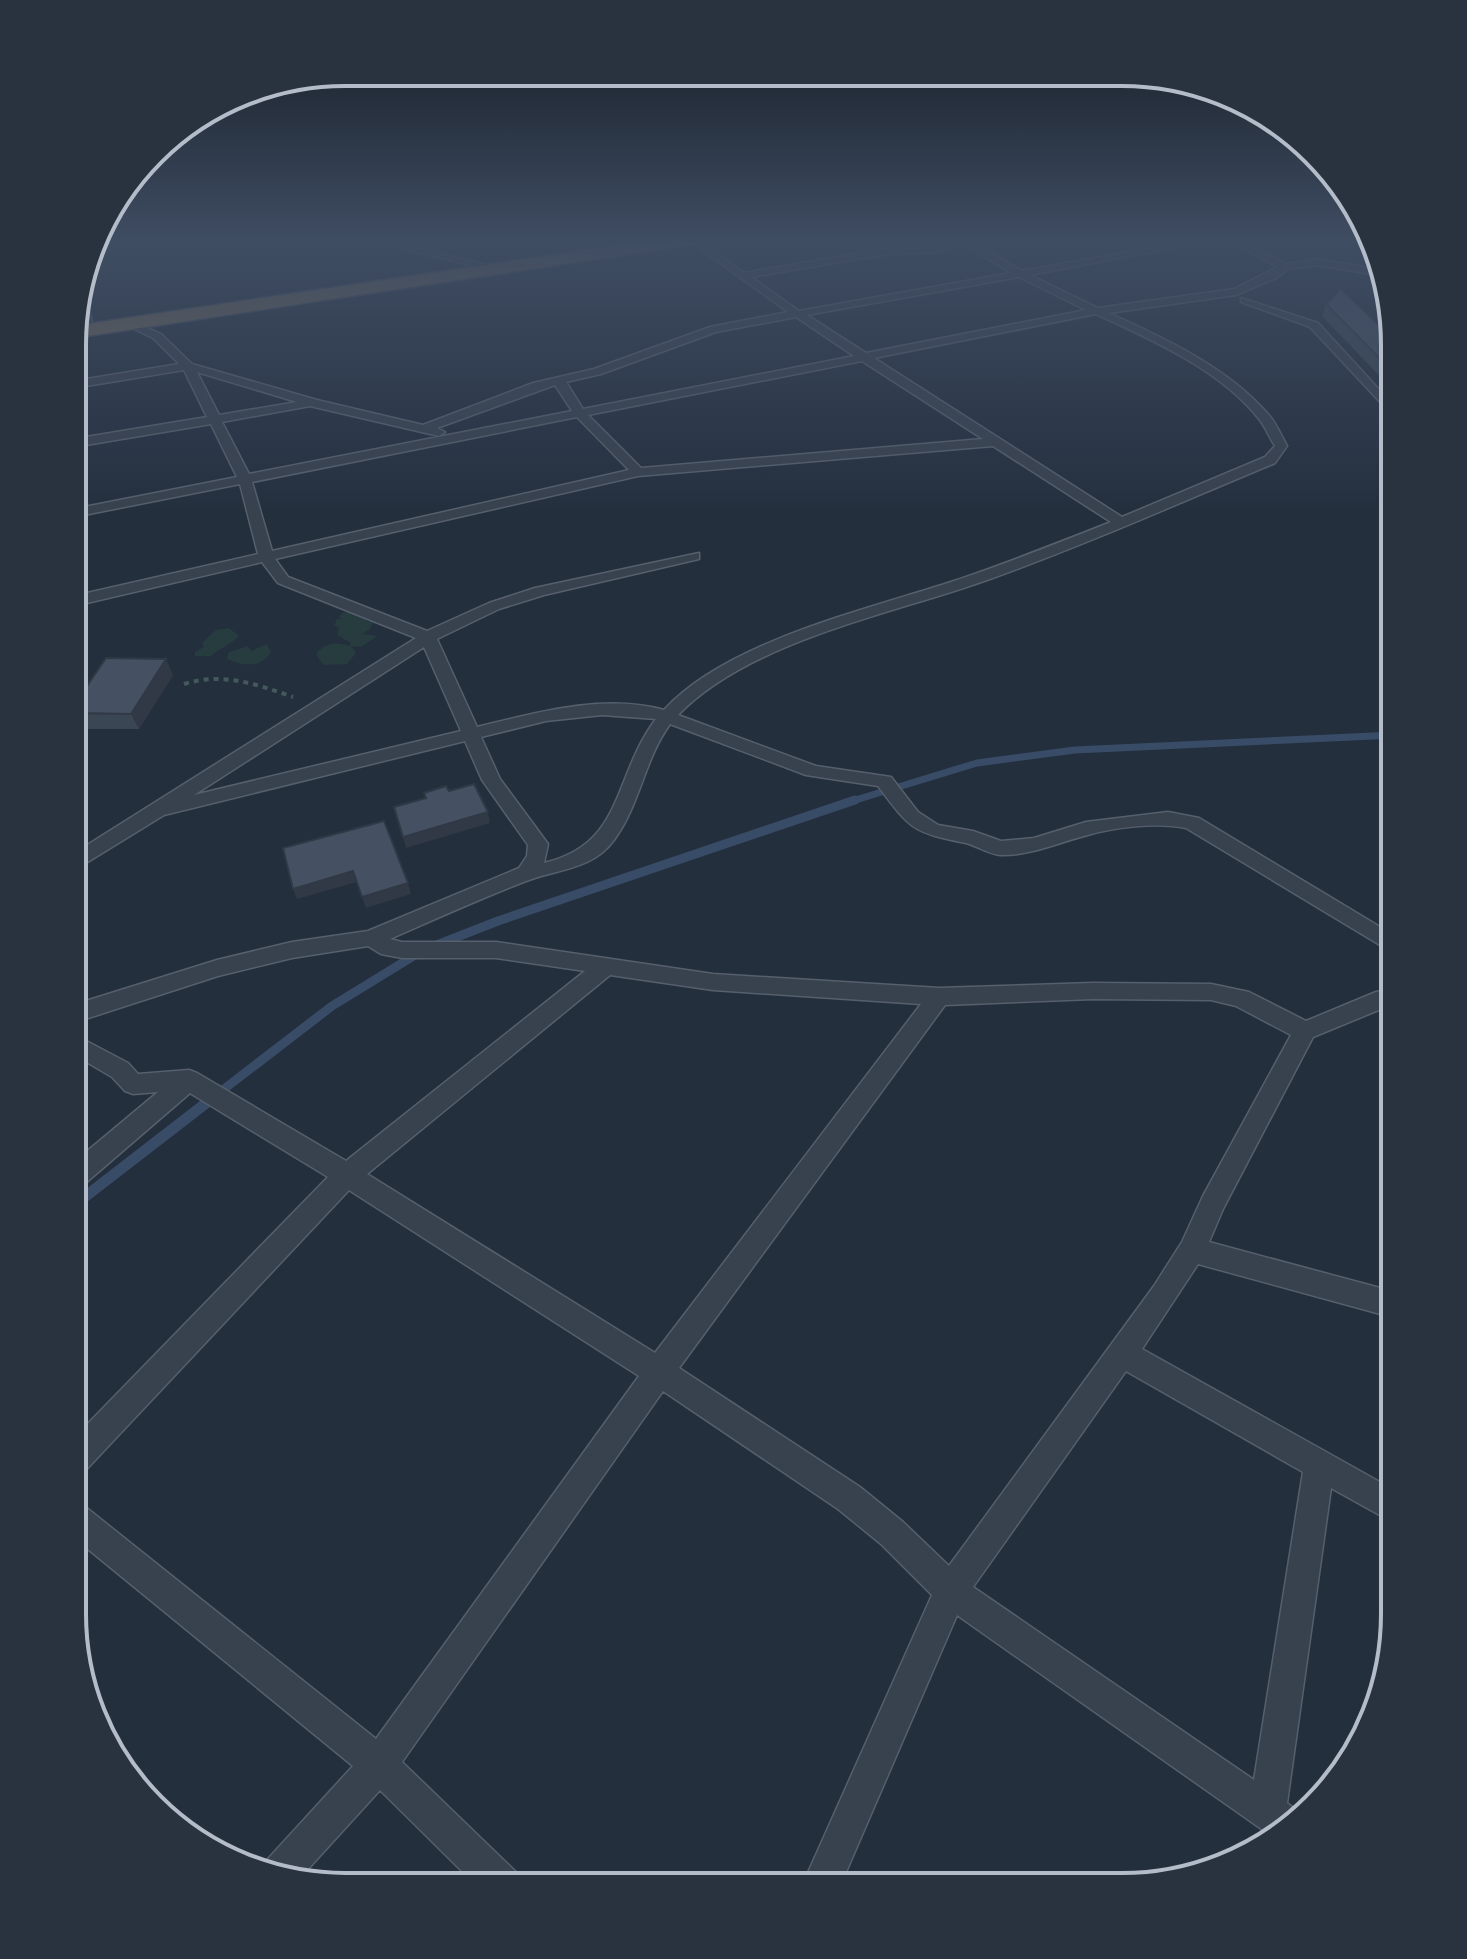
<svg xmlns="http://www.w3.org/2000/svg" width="1467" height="1959" viewBox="0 0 1467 1959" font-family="Lato,sans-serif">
<rect width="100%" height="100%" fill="#242f3e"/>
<path fill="#263c3f" d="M347 612 364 618 368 622H373L370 629 362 634 377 636 361 647 351 646 356 653 347 664 323 665 316 654C324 643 336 641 349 646L351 643 337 635 339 627 334 626 337 619H342L339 617 342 613Z
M229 628 239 636C230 645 220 648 211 656H195V652L204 647 202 643 216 630Z
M267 644 271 652C260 669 242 666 227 659L229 652 248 646 251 651Z"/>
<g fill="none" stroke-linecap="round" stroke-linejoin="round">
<path stroke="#394c67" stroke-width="7" d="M849 802 977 763 1075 750 1395 735"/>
<path stroke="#394c67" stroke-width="9" d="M434 946 498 921 855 800
M211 1099 332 1006 420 952"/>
<path stroke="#394c67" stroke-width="11" d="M73 1206 214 1097"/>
<g stroke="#565f6c" stroke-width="3">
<path id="street" d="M365 239H382L502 269 497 272Z
M687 239H696L744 273 889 248 940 246 954 239H968L1022 271 1200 239H1220L1030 275 1098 308 1234 289 1278 267 1224 239H1236L1286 264 1317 259 1377 269 1378 275 1317 265 1288 269 1276 278 1236 295 1109 313C1164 338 1227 367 1268 414 1276 423 1281 435 1287 446L1275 463C1179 503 1085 545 987 580 892 614 749 641 678 715L816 766 891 777 918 812 938 825 973 831 1001 841 1034 838 1086 822 1168 812 1199 818 1395 936V954L1186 828C1156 822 1114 827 1084 836 1057 843 1029 856 1000 855 989 854 977 846 966 843 912 832 911 830 878 786L806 775 670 724C644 760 640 805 614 840 592 870 557 869 526 881 480 899 435 919 390 939L402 942H496L713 974 939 988 1093 983 1211 984 1249 992 1306 1021 1376 992 1395 989V1007H1386L1313 1037 1223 1209 1209 1242 1395 1292V1318L1198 1264 1142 1349 1394 1490V1523L1331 1488 1287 1803 1297 1811 1270 1835 957 1615 840 1886H802L932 1595 881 1544 838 1509 663 1391 402 1762 516 1872 522 1885H476L380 1790 298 1880 264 1867 267 1860 353 1766 72 1536V1500L83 1505 376 1739 639 1376 349 1190 83 1473 72 1477V1440L328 1177 190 1093 82 1186 73 1189V1163L158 1092 133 1094 125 1091 112 1077 73 1054V1034L128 1063 138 1074 189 1070 197 1073 346 1161 585 971 496 958H402L381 954 368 946 292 958 218 976 73 1023V1005L217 960 292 942 368 931 519 868 527 856 528 845 482 780 465 741 164 815 73 871V854L416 638 278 583 262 562 74 606V596L258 554 240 484 74 517V509L237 477 211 424 74 447V439L207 417 184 370 74 388V381L179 364 153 338 126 325V321L130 320 161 334 192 364 317 400 423 425 533 383 594 369 710 327 788 312ZM961 242 1011 273 799 311 751 277 889 254 942 252ZM1019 277 1086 310 866 353 807 315ZM1096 314C1151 340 1220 369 1259 419 1265 426 1269 437 1275 446L1265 457 1122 517 874 358ZM796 317 854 356 583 409 566 382 601 374 716 332ZM862 361 983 439 641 468 588 415ZM197 372 297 402 219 415ZM555 385 572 411 249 474 222 422 310 406 439 436 445 432 437 428ZM577 417 629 470 272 551 252 482ZM993 446 1111 522C1058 543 1005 564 951 582 865 610 726 642 664 710 604 693 535 713 477 727L437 639 499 609 544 595 699 559V553L535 588 489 603 427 631 288 577 275 559 638 476ZM424 647 461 731 194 795ZM602 715 656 719C612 777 625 844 544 863L548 844 500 779 481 737 546 721ZM610 975 713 990 921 1004 655 1353 367 1174ZM1093 999 1211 1000 1236 1006 1291 1035 1203 1196 1182 1242 1154 1286 949 1566 903 1522 860 1487 679 1368 945 1005ZM1126 1371 1303 1472 1254 1780 973 1587Z
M81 290 85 293 94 331 85 329 77 301Z
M1241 298 1318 323 1395 407V418L1310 327 1241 302Z"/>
</g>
<g stroke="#434c59" stroke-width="3">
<path id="highway" d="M661 239H705L696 244 74 338V326Z"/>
</g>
<path stroke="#44595c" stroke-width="4" stroke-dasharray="5 5" stroke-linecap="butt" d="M184 684C223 672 256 684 293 697"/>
<use href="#street" fill="#38414e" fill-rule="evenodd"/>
<use href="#highway" fill="#746855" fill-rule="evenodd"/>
</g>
<path fill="#3b4654" d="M1326 304 1395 345V392L1322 316Z
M173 675 139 729H77L74 723V705Z"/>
<path fill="#303945" d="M166 659 173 675 139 729 131 714Z
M488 812 490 823 406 848 403 837Z
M353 871 357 882 297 899 293 889Z
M408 883 411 894 366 908 362 897Z"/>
<path fill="#455162" stroke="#303945" stroke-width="2" d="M1341 289 1394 340 1395 374 1326 304Z
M106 658 166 659 131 714 74 713V705Z
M474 784 488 812 403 837 394 807 426 798 424 793 446 786 449 791Z
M384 821 408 883 362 897 353 871 293 889 283 848Z"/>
<linearGradient id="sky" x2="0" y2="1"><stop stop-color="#141a22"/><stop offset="0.47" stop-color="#3f4d63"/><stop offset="1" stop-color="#3f4d63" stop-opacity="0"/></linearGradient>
<rect width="1467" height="513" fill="url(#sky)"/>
<path d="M0 0H1467V1959H0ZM345 86H1122A259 259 0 0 1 1381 345V1614A259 259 0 0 1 1122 1873H345A259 259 0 0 1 86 1614V345A259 259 0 0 1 345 86Z" fill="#29323f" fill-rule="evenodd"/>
<path fill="none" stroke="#b4bcc9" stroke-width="4" d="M345 86H1122A259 259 0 0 1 1381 345V1614A259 259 0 0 1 1122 1873H345A259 259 0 0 1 86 1614V345A259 259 0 0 1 345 86Z"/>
</svg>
